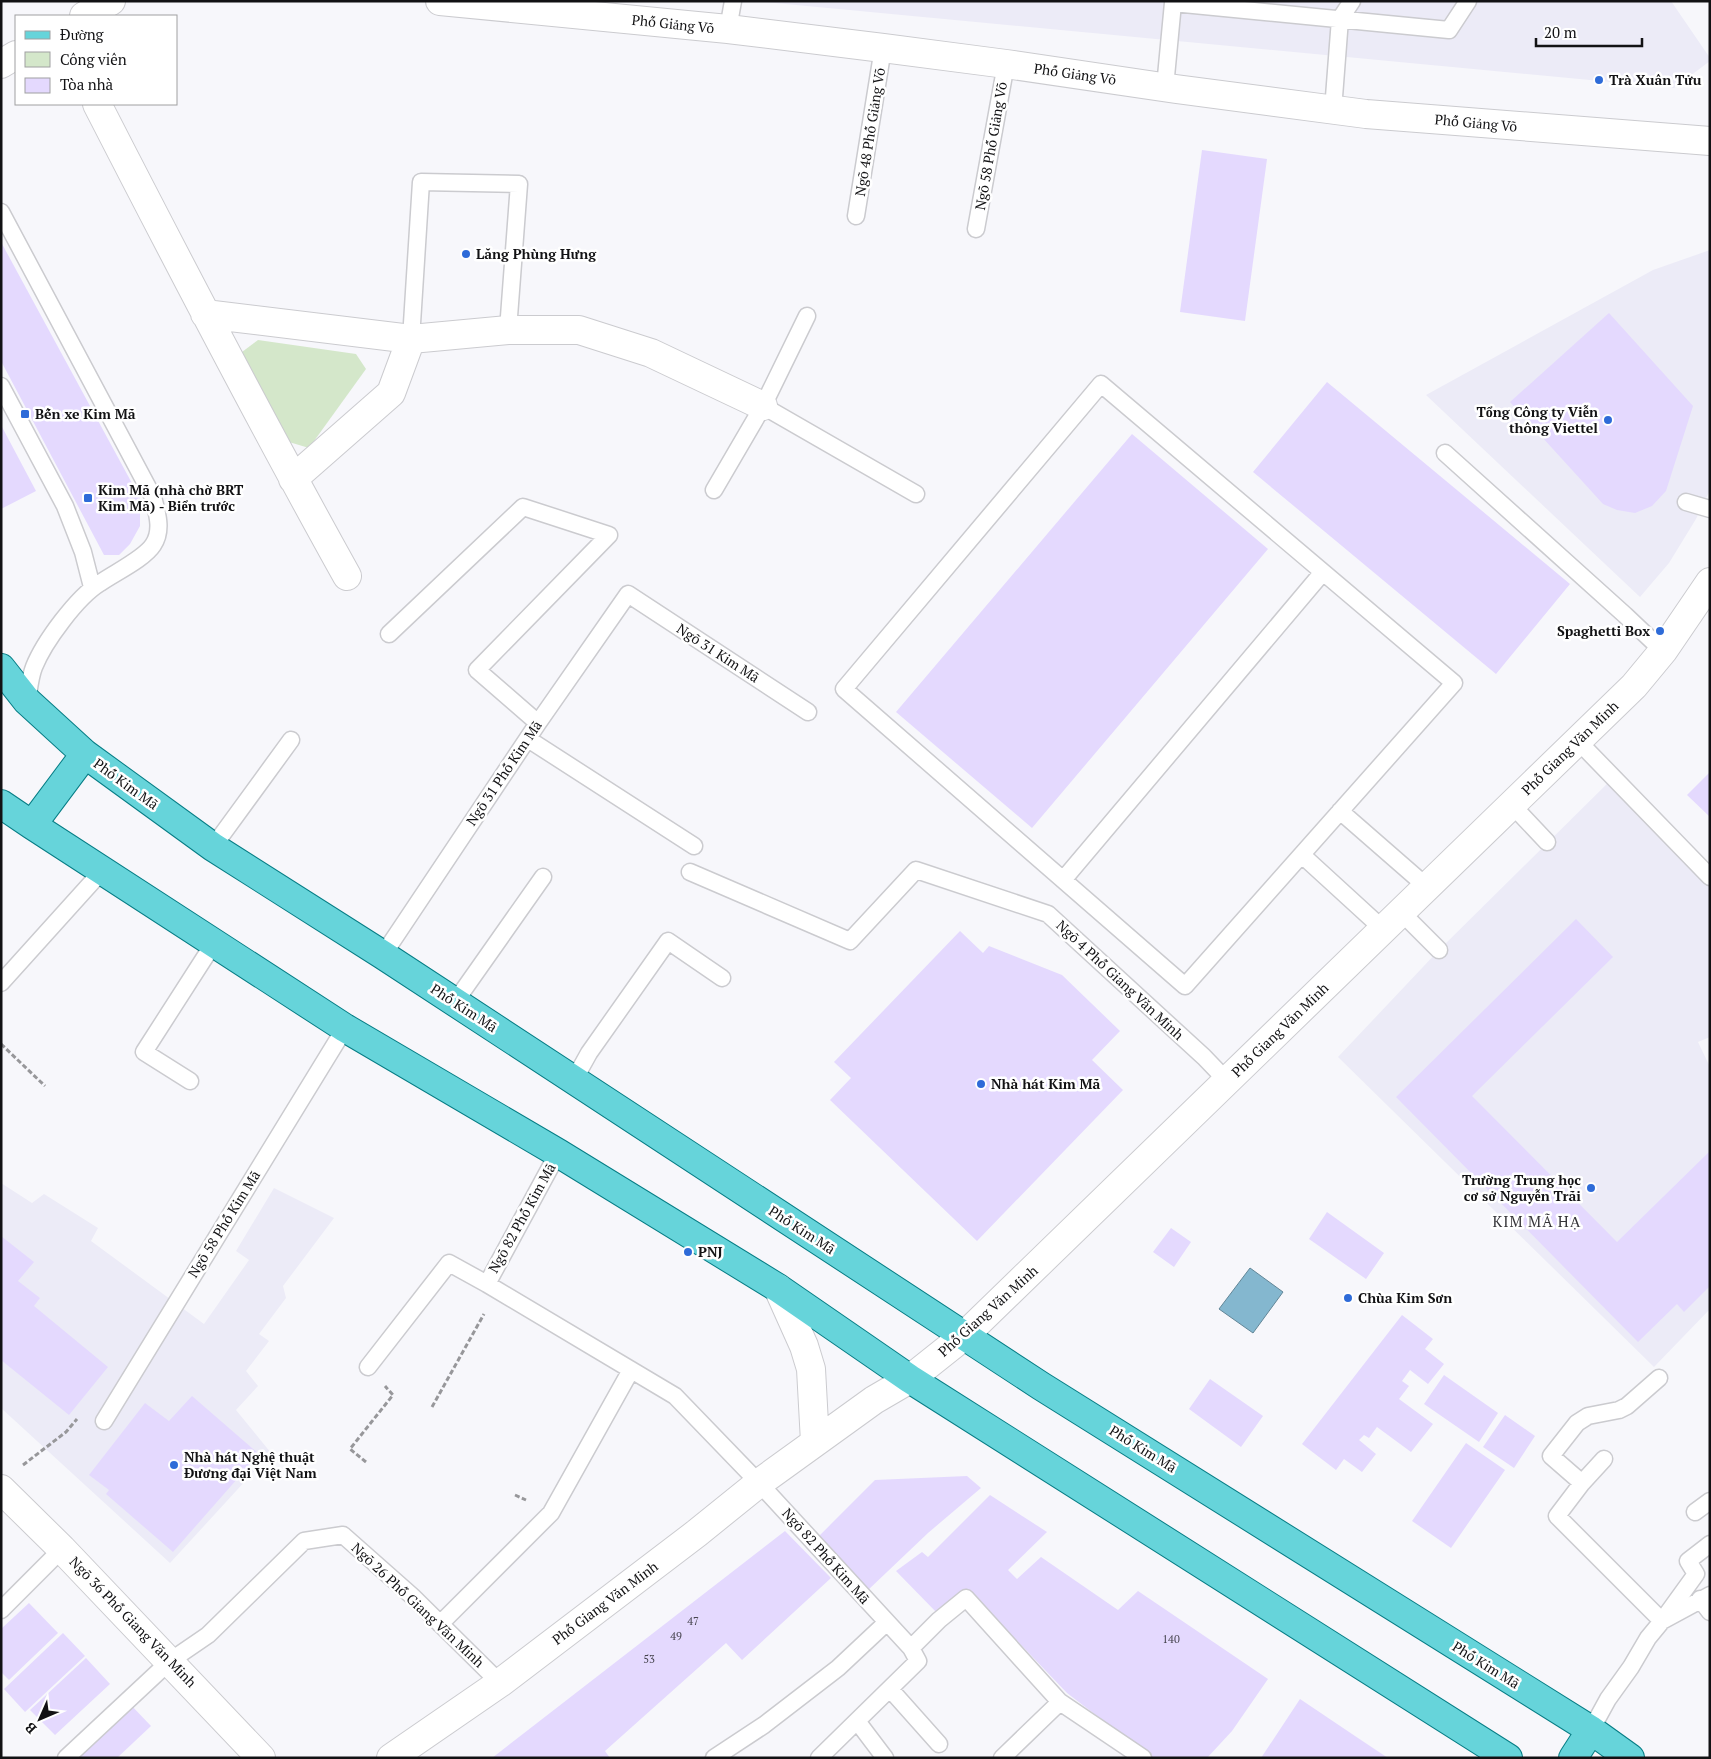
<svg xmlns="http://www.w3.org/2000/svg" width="1711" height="1759" viewBox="0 0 1711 1759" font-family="'PT Serif',serif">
<rect width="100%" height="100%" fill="#f7f7fb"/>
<path fill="#ecebf7" d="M754 1H1671L1710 58V61L1674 88Z
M1710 250V490L1696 519 1669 563 1640 597 1426 395 1653 270Z
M1618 773 1710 869V1037L1698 1042 1710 1067V1309L1654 1367 1338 1057 1439 950Z
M1 1183 32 1203 44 1194 98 1228 91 1241 204 1324 249 1260 236 1251 274 1188 334 1218 283 1286 286 1298 259 1334 269 1341 246 1371 258 1386 236 1410 271 1453 170 1563 1 1408Z"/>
<path fill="#d4e7ca" d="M258 340 356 354 366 369 309 448 289 442 242 352Z"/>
<path fill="#84b7cf" stroke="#628697" d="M1250 1268 1283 1292 1253 1333 1219 1309Z"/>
<path fill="#e4d9fe" d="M1202 150 1267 159 1245 321 1180 312Z
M1 242 140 498V526L130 544 119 555H104L1 361Z
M1609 313 1693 406 1666 491 1652 506 1635 513 1617 510 1603 504 1510 402Z
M1327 382 1570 584 1496 674 1253 472Z
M1 425 36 491 1 509Z
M1132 434 1268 549 1032 828 896 712Z
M1710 772V817L1687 795Z
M1576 919 1613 957 1472 1096 1617 1242 1710 1151V1286L1684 1312 1677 1304 1638 1342 1396 1097Z
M960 931 983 953 989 946 1062 975 1120 1031 1092 1060 1123 1090 977 1241 830 1100 851 1078 834 1062Z
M1327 1212 1384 1253 1366 1279 1309 1239Z
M1171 1228 1191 1242 1174 1267 1153 1252Z
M1 1236 34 1262 18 1281 40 1298 34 1306 108 1367 69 1415 1 1360Z
M1402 1315 1433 1339 1425 1349 1444 1364 1428 1384 1410 1370 1402 1381 1409 1386 1399 1399 1433 1424 1411 1452 1377 1427 1369 1438 1364 1435 1359 1440 1376 1454 1362 1472 1344 1459 1336 1470 1302 1444Z
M1444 1375 1498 1413 1479 1442 1424 1404Z
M1210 1379 1263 1416 1241 1447 1189 1409Z
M192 1396 259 1454 173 1552 106 1494 109 1490 89 1475 145 1403 169 1421Z
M1505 1415 1535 1436 1514 1468 1483 1447Z
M1466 1443 1505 1470 1451 1548 1412 1521Z
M967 1476 981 1488 928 1533 867 1591 816 1539 875 1480Z
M990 1495 1047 1532 1008 1570 1017 1579 1041 1557 1118 1610 1138 1591 1268 1679 1232 1731 1207 1758H1152L1067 1693 975 1597 939 1615 896 1571 922 1552 928 1557Z
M785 1531 831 1578 742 1660 726 1643 605 1751 610 1758H492Z
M29 1603 58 1633 9 1680 1 1672V1629Z
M63 1633 85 1656 25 1712 4 1689Z
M86 1658 110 1684 55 1735 30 1710Z
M1300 1699 1355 1736 1388 1758H1261Z
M129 1703 151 1726 117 1758H71Z"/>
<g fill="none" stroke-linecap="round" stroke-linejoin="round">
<g stroke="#cbcbcf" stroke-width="19">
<path id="lane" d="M728 29 733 1
M1165 87 1173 3 1449 30 1468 1
M1333 110 1340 19 1352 1
M1 212 153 497C157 513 163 530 153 545 144 559 114 573 100 583 77 597 44 642 34 667 30 677 29 690 27 701
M856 216 883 48
M976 229 1006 64
M411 339 421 182 519 184 508 330
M1101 384 1454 683 1185 986 844 689Z
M1 386 65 506 83 552 92 587
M763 406 916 494
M1445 453 1625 615 1663 651
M714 490 763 406 807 316
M1686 502 1710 509
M389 634 523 507 609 535 477 670 538 723
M528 739 694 846
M1578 741 1710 877
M1512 805 1547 842
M1340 811 1426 886
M213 847 291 740
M1302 855 1384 930
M690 872 850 941 916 870 1048 914 1204 1057 1227 1081
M1063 880 1323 572
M1401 912 1439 950
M383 955 538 723 628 594 808 712
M1 983 102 871
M455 1002 543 877
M574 1080 589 1053 668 941 722 978
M190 1081 144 1052 214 943
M487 1284 675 1396 759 1483 911 1648 939 1620 966 1598 1060 1702 1143 1758
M368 1367 449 1263 487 1284 558 1153
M1659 1378 1627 1406 1619 1410 1588 1416 1577 1423 1551 1456 1582 1483 1557 1516 1662 1621 1696 1574 1688 1561 1710 1544
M104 1421 345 1028
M1582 1483 1604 1459
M1695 1512 1710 1501
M1700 1599 1710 1612
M1 1610 62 1549
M440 1624 551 1513 631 1370
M890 1689 939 1744
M857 1721 885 1758
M1591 1730 1608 1699 1631 1667 1648 1638 1662 1621 1710 1595
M66 1758 170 1661 208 1635 304 1541 343 1535 412 1596 500 1683
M714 1758 764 1725 838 1668 886 1623
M819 1758 918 1661 911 1648
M1002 1758 1060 1702"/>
</g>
<g stroke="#cbcbcf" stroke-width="30">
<path id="street" d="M97 104C178 262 260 420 347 576
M205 314 411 339
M293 479 391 393 411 339 508 330H579L651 353 763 406
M1 1489 62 1549 261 1758"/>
</g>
<g stroke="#cbcbcf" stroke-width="30">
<path id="secondary" d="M440 1 728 29 883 48 1006 64 1176 89 1366 114 1710 141
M84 16 111 1
M1 64 16 55
M778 1288 804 1346 811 1369 815 1442
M391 1758 500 1683 697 1533 759 1483 874 1400 910 1379 964 1336 1634 686 1663 651 1710 582"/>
</g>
<g stroke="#067d85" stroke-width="30">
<path id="primary" d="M1 668 27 701 85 754 213 847 383 955 1041 1386 1591 1730 1630 1758
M1 804 32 825 345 1028 558 1153 778 1288 910 1379 1508 1758
M32 825 85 754
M1573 1758 1591 1730"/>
</g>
<path stroke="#97979a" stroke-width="3" stroke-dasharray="5 2.5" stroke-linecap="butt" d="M1 1044 45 1086
M432 1407 484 1314
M366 1462 350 1449 393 1395 385 1386
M23 1465 66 1432 77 1419
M515 1495 526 1500"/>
<use href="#lane" stroke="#fff" stroke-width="16"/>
<use href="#street" stroke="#fff" stroke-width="28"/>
<use href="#secondary" stroke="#fff" stroke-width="28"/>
<use href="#primary" stroke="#66d4da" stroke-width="28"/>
</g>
<g fill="#2e6bd8" stroke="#fff" stroke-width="2">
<circle cx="1599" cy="80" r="5"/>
<circle cx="466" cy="254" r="5"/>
<rect x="20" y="409" width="10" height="10" rx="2.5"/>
<circle cx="1608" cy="420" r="5"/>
<rect x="83" y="493" width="10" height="10" rx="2.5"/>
<circle cx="1660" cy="631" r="5"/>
<circle cx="981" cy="1084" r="5"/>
<circle cx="1591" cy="1188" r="5"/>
<circle cx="688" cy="1252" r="5"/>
<circle cx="1348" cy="1298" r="5"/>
<circle cx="174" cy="1465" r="5"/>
</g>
<g text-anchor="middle" stroke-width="5" stroke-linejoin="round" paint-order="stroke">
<g font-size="11" fill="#46444e">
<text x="693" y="1625">47</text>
<text x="676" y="1640">49</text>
<text x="1171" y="1643">140</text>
<text x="649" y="1663">53</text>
</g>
<g font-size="14" fill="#121214" stroke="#fff">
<text transform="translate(673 24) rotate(6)" y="5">Phố Giảng Võ</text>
<text transform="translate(1075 74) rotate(8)" y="5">Phố Giảng Võ</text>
<text transform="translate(1476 123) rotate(5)" y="5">Phố Giảng Võ</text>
<text transform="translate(870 132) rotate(-81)" y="5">Ngõ 48 Phố Giảng Võ</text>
<text transform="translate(991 146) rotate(-80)" y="5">Ngõ 58 Phố Giảng Võ</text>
<text transform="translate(718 653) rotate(33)" y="5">Ngõ 31 Kim Mã</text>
<text transform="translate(1570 748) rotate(-44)" y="5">Phố Giang Văn Minh</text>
<text transform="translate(504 773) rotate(-56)" y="5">Ngõ 31 Phố Kim Mã</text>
<text transform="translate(126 784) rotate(36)" y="5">Phố Kim Mã</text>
<text transform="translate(1120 980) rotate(43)" y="5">Ngõ 4 Phố Giang Văn Minh</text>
<text transform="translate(464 1008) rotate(33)" y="5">Phố Kim Mã</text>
<text transform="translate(1280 1030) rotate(-44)" y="5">Phố Giang Văn Minh</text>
<text transform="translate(522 1218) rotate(-61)" y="5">Ngõ 82 Phố Kim Mã</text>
<text transform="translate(224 1224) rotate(-58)" y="5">Ngõ 58 Phố Kim Mã</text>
<text transform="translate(802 1230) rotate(33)" y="5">Phố Kim Mã</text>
<text transform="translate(988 1311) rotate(-42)" y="5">Phố Giang Văn Minh</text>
<text transform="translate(1143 1449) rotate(32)" y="5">Phố Kim Mã</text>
<text transform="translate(826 1556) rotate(48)" y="5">Ngõ 82 Phố Kim Mã</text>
<text transform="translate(605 1603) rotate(-37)" y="5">Phố Giang Văn Minh</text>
<text transform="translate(418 1605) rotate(43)" y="5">Ngõ 26 Phố Giang Văn Minh</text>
<text transform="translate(133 1622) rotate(46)" y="5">Ngõ 36 Phố Giang Văn Minh</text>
<text transform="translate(1486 1665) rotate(32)" y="5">Phố Kim Mã</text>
</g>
<g font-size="14" font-weight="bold" fill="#121214" stroke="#fff" text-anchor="start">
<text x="1609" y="85">Trà Xuân Tửu</text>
<text x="476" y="259">Lăng Phùng Hưng</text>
<text x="1598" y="417" text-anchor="end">Tổng Công ty Viễn<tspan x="1598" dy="16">thông Viettel</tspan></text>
<text x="35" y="419">Bến xe Kim Mã</text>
<text x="98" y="495">Kim Mã (nhà chờ BRT<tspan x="98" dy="16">Kim Mã) - Biển trước</tspan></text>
<text x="1650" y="636" text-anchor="end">Spaghetti Box</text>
<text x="991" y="1089">Nhà hát Kim Mã</text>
<text x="1581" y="1185" text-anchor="end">Trường Trung học<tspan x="1581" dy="16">cơ sở Nguyễn Trãi</tspan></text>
<text x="698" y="1257">PNJ</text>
<text x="1358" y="1303">Chùa Kim Sơn</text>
<text x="184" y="1462">Nhà hát Nghệ thuật<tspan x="184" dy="16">Đương đại Việt Nam</tspan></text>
</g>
<g font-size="15" letter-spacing="1" fill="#363539" stroke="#fff">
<text x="1537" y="1227">KIM MÃ HẠ</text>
</g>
</g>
<rect width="1711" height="1759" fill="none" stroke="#121214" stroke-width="5"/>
<rect x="15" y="15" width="162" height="90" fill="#ffffff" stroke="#a0a0a1"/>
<rect x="25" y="31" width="25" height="8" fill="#66d4da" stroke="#a0a0a1"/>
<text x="60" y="40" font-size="15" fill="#121214">Đường</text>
<rect x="25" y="52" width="25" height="15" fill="#d4e7ca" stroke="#a0a0a1"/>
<text x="60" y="65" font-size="15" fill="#121214">Công viên</text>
<rect x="25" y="78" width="25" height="15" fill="#e4d9fe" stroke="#a0a0a1"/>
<text x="60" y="90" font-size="15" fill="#121214">Tòa nhà</text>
<g transform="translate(40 1719) rotate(225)" stroke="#ffffff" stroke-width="4" paint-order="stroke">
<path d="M0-4L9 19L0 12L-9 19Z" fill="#121214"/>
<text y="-8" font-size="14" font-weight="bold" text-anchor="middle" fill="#121214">B</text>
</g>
<path d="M1536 38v8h106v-8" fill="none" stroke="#121214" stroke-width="2.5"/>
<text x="1544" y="38" font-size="15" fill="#121214" stroke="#ffffff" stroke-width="4" paint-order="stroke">20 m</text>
</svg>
